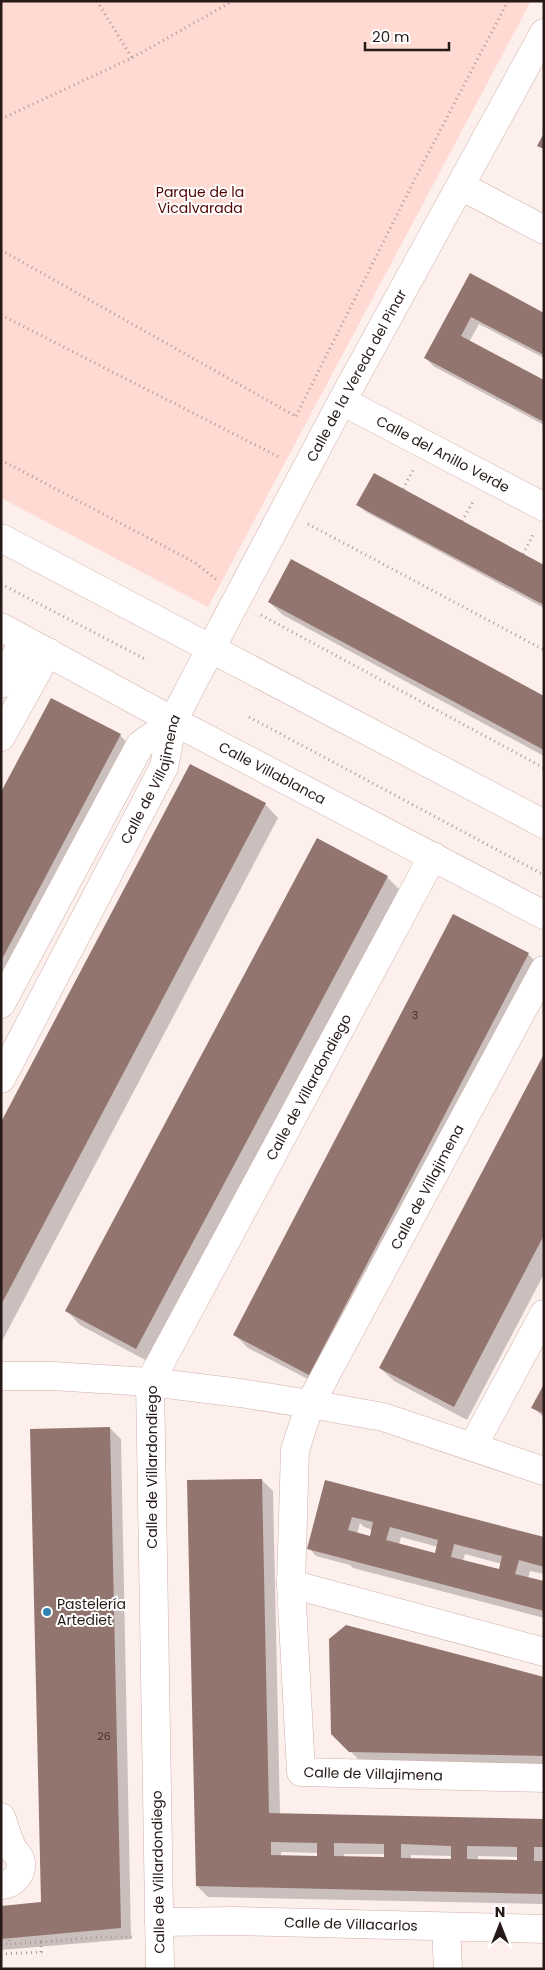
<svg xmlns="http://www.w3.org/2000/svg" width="545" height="1970" viewBox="0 0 545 1970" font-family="Poppins,sans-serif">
<rect width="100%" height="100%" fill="#fdefec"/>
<path fill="#fedad3" d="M1 1H531L208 607 1 498Z"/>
<path fill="#0003" fill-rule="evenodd" d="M470 275 544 314V358L479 324 469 342 544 381V425L433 366 426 358Z
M358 505 544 566V608L366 512Z
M269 602 544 696V756L283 615Z
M120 735 133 749 1 1000V794Z
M265 804 278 818 1 1343V1125Z
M387 877 400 890 149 1362 80 1325 67 1311Z
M528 954 542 968 323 1387 248 1348 235 1335Z
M544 1057V1274L467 1420 394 1381 380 1368Z
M544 1387V1418L533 1407Z
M110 1428 121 1439 131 1939 1 1950V1907L42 1904Z
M262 1480 273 1491 280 1814 544 1820V1904L208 1897 197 1886ZM281 1852 318 1853V1857H281ZM344 1854H385V1859L344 1858ZM411 1855 452 1856V1860L411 1859ZM478 1856 518 1857V1861H478Z
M326 1481 544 1538V1574L530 1571 528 1578 544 1583V1618L353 1568 350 1565 316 1556 309 1548ZM360 1523 364 1527 373 1530 371 1537 357 1534ZM401 1537 438 1547 436 1555 399 1545ZM465 1554 502 1564 500 1571 463 1561Z
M544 1678V1769L364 1765 332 1733Z"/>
<path fill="#93756f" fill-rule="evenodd" d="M544 133V149L537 146Z
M470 273 544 313V355L471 317 461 336 544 380V422L424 358Z
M374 473 544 565V605L356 505Z
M291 559 544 696V750L268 602Z
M51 698 121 734 1 961V792Z
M190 764 266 803 1 1305V1122Z
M317 838 388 876 136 1349 65 1311Z
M453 914 529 953 309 1375 233 1335Z
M544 1054V1235L454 1407 379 1368Z
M544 1384V1414L531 1408Z
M110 1427 121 1928 1 1939V1906L41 1902 30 1429Z
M262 1479 269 1813 544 1819V1847H534V1861H544V1894L196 1886 187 1480ZM271 1842 317 1843V1856L271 1855ZM334 1843 384 1844V1857L334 1856ZM401 1844 451 1846V1859L401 1858ZM467 1846 517 1847V1860L467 1859Z
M325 1480 544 1537V1567L519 1560 515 1574 544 1581V1611L307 1549ZM352 1517 373 1522 370 1536 348 1530ZM390 1527 438 1540 435 1553 386 1540ZM454 1544 502 1556 499 1569 451 1557Z
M346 1625 544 1677V1756L349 1752 331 1734 329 1639Z"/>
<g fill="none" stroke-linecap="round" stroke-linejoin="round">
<g stroke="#d0b0a9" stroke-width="29">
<g id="street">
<path d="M461 186 544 230"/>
<path id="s1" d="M342 401 544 507"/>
<path d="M1 684 24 640"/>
<path d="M1 737 48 652"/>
<path id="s2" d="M544 970 310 1404 295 1450 291 1584 301 1772 544 1778"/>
<path d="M1 1004 140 745 173 721"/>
<path id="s3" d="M1 1079 164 767 173 721 191 686 342 401 544 33"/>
<path d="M1 1376H52L150 1382 240 1393 310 1404 383 1417 544 1471"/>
<path d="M473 1446 544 1314"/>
<path d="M291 1584 544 1652"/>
<path d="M1 1817C5 1827 7 1837 12 1847 13 1851 17 1853 19 1857 26 1870 15 1884 1 1885"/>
<path id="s4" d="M159 1922 237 1921 544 1929"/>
<path d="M446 1927 448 1969"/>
<path id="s5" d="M160 1969 150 1382 433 856"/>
</g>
</g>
<g stroke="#d0b0a9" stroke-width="29">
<g id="secondary">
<path d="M1 538 544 824"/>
<path id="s6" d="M1 627 173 721 544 915"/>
</g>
</g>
<path stroke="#a89b98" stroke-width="3" stroke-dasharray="1 4" stroke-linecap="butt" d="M97 1 132 58
M1 119 132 58 233 1
M1 250 297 417
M1 315 281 458
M296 416 420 169 508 1
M1 460 194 562 217 580
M403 489 413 470
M462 521 474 500
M308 524 544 650
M523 554 534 533
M1 584 145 659
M261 615 544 768
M249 717 544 875
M41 1942 101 1937H132
M1 1944H9
M1 1954 41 1952V1942L9 1944V1938"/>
<use href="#street" stroke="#fff" stroke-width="28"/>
<use href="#secondary" stroke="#fff" stroke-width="28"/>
</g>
<circle fill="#3281b3" stroke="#fff" stroke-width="2" cx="47" cy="1612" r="5"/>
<g text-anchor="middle" stroke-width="4" stroke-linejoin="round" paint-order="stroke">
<g font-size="11" fill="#41312e">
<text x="415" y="1019">3</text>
<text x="104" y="1740">26</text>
</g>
<g font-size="14" fill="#530400" stroke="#fff">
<text x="200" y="197">Parque de la<tspan x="200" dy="16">Vicalvarada</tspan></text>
</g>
<g font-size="14" fill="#261a18" stroke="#fff">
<text dy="5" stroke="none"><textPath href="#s3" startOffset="790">Calle de la Vereda del Pinar</textPath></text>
<text dy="5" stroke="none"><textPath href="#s1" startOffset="114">Calle del Anillo Verde</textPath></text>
<text dy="5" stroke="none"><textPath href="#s6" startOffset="308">Calle Villablanca</textPath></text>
<text dy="5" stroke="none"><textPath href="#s3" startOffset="336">Calle de Villajimena</textPath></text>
<text dy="5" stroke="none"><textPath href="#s5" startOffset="922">Calle de Villardondiego</textPath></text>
<text transform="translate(427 1187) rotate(-62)" y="5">Calle de Villajimena</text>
<text transform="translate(152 1467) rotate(-90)" y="5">Calle de Villardondiego</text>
<text dy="5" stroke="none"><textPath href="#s2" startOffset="936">Calle de Villajimena</textPath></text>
<text transform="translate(158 1872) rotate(-91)" y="5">Calle de Villardondiego</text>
<text dy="5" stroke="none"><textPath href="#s4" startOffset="192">Calle de Villacarlos</textPath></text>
</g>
<g font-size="14" fill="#261a18" stroke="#fff" text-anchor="start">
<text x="57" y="1609">Pastelería<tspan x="57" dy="16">Artediet</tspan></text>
</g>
</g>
<rect width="545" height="1970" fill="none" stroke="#261a18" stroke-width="5"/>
<g transform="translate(500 1925)" stroke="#ffffff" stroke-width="4" paint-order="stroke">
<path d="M0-4L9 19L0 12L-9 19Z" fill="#261a18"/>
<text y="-8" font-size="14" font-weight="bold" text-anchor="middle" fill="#261a18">N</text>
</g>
<path d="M365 42v8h84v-8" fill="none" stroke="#261a18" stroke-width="2.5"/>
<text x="372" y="42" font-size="15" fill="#261a18" stroke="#ffffff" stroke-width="4" paint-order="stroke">20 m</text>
</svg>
